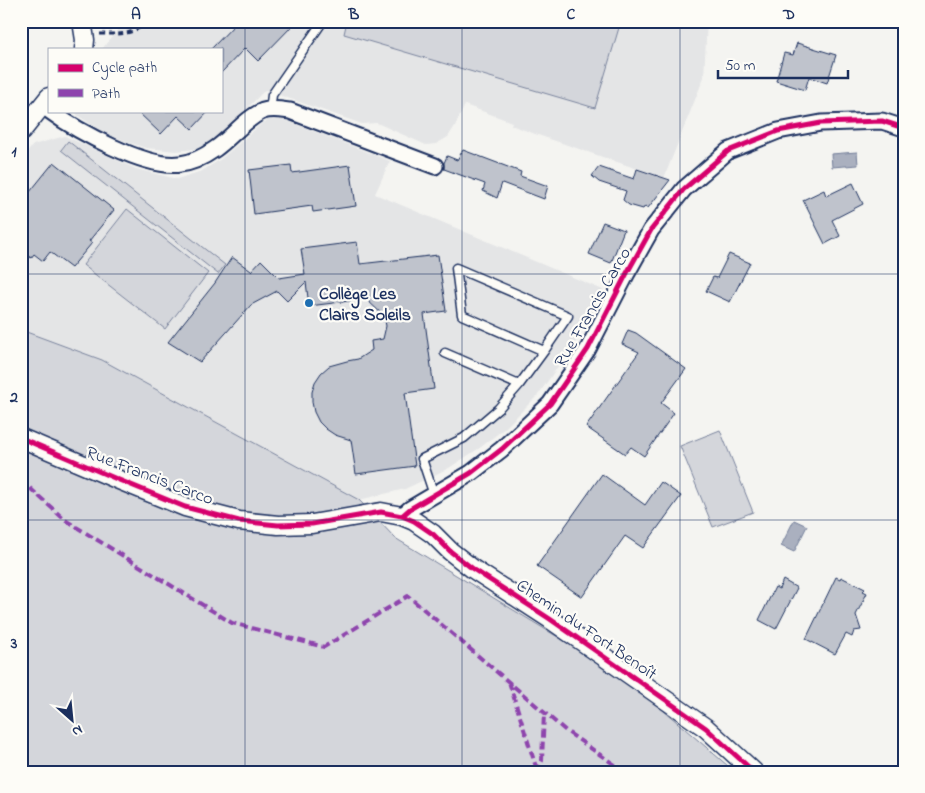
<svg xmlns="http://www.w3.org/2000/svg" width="925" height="793" viewBox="0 0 925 793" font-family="'Indie Flower',sans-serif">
<rect width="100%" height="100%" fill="#f4f4f1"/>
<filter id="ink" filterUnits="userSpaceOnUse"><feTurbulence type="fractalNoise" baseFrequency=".02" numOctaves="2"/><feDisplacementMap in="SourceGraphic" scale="10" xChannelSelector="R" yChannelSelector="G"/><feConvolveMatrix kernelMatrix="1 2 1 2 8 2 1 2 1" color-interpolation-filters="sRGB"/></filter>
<g filter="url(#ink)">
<path fill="#e4e5e6" d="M125 21H707L704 77 664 178 538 135 511 125 512 122 465 105 455 126 448 137 436 144 426 145 377 123 362 124 265 90 219 137 206 145 196 149 176 151 146 148 127 142 103 132 77 115 76 111H221V49H102Z
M275 119 285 120 390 161 375 194 603 290 591 316 576 341 561 362 538 395 505 428 481 447 449 468 405 489 359 500 102 360 21 330V160L33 145 65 136 136 169 177 179 202 171 221 159 260 125 268 120Z"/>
<path fill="#d4d6db" stroke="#78829c" d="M347 21H621L595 108 344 34Z
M68 141 225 265 218 274 61 150Z
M127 209 208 273 165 329 83 265Z
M21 330 102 360 359 500 395 538 627 679 735 772H21Z
M720 430 753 512 713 527 680 446Z"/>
<path fill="#aab0bf" stroke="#717c98" d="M857 152 858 165 832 167 831 154Z
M794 520 807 526 794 552 781 546Z"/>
<path fill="#bfc3cc" stroke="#1b2f5e" d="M238 21H297L258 61 245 48 221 73V49H211Z
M797 43 836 55 827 83 809 77 805 90 776 81 784 53 793 55Z
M137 111H209L192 129 178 116 161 134Z
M463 150 521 172 520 176 548 186 544 199 502 183 497 198 483 191 485 184 444 169V163L447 156 457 160Z
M54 162 114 210 89 241 92 243 71 268 50 252 43 261 34 254 31 258 21 250V203Z
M291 165 292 173 350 165 356 206 313 212 312 206 254 214 249 170Z
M599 167 634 179 637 169 670 180 648 208 645 206 643 209 629 205 623 200 626 191 599 182 592 176Z
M853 183 863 204 832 220 840 236 825 244 803 200 824 190 826 196Z
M603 222 624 230 611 263 589 254Z
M357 242 360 264 438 255 446 311 424 314 434 389 405 393 415 466 356 474 351 440 335 435 326 429 319 422 314 412 312 402V392L315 382 321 373 329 366 347 361 358 359 372 350 371 341 383 339 386 326 384 316 366 299 309 306 306 282 287 301 277 291 251 305 200 362 168 342 215 283 232 257 251 271 261 260 279 278 305 274 301 249Z
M729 254 750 263 730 302 706 291 713 277 717 278Z
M628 330 636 333 686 369 661 403 674 413 644 456 631 447 625 454 586 427 639 352 622 344Z
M602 474 645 505 661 482 681 496 643 548 625 536 582 597 537 566Z
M836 577 840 579 841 577 865 589 863 591 867 593 856 615 861 630 854 631 852 637 846 634 835 654 806 639Z
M783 580 797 588 776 629 759 620 775 587 779 589Z"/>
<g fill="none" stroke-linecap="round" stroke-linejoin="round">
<g stroke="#1b2f5e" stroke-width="11">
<path id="service" d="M272 110 271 103 272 95 323 21
M456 268 568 316 544 351 462 315Z
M445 353 519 385 544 351
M434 495 422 459 464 438 498 409 519 385"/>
</g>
<g stroke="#1b2f5e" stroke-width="19">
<path id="minor" d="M50 111C77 131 146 169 180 164 192 163 205 156 215 149 231 138 246 118 263 111 272 108 282 110 290 111L435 166
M402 516 410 509 471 473 502 449 550 404 588 349 627 273 651 230 684 189 728 151 778 131 821 123 882 121 904 128"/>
</g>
<g stroke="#1b2f5e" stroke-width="21">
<path id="tertiary" d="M82 21 85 40 84 49
M21 132 49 97
M21 438 119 480 185 507 239 521 278 525 312 524 381 512 402 516 414 521 433 534 450 551 473 569 550 619 706 728 754 772"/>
</g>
<path stroke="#1b2f5e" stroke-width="3" stroke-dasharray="5 4" stroke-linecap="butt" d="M100 34C123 34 130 36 149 21"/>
<use href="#service" stroke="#fdfcf7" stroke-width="8"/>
<use href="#minor" stroke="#fdfcf7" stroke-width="15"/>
<use href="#tertiary" stroke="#fdfcf7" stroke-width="18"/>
<path stroke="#8e44ad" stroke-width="4" stroke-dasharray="8 4" stroke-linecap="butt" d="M21 480 65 520 232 623 324 647 408 596 566 731 625 772
M509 682 537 770
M536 772 542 761 544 712"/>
<g stroke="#fdfcf7" stroke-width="8">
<path id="cycleway" d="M21 438 119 480 185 507 239 521 278 525 312 524 381 512 402 516 414 521 433 534 450 551 473 569 550 619 706 728 754 772
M402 516 410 509 471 473 502 449 550 404 588 349 627 273 651 230 684 189 728 151 778 131 821 123 882 121 904 128"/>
</g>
<use href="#cycleway" stroke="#d6006c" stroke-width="5"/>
</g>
</g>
<path fill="none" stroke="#1b2f5e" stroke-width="1" stroke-opacity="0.55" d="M245 21V772M462 21V772M680 21V772M21 274H904M21 520H904"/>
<circle fill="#1f6fb2" stroke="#fdfcf7" stroke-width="2" cx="309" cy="303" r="5"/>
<g text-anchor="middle" stroke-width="4.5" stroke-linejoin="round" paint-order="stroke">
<g font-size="18" font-weight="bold" fill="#1b2f5e" stroke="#fdfcf7" text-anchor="start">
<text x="319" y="299">Collège Les<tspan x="319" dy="21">Clairs Soleils</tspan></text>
</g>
<g font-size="18" fill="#1b2f5e" stroke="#fdfcf7">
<text transform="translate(592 307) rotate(-60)" y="6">Rue Francis Carco</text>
<text transform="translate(150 475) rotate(21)" y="6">Rue Francis Carco</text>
<text transform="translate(587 629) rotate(34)" y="6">Chemin du Fort Benoît</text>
</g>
</g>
<rect width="925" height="793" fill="none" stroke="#fdfcf7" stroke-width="55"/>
<rect x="48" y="48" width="175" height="65" fill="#fdfcf7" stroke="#a3aaba"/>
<rect x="58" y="64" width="25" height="8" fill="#d6006c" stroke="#a3aaba"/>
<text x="92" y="72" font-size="15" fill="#1b2f5e">Cycle path</text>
<rect x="58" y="89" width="25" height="8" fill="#8e44ad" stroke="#a3aaba"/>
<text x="92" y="98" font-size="15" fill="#1b2f5e">Path</text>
<g transform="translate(72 720) rotate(153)" stroke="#fdfcf7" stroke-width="4" paint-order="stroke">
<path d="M0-4L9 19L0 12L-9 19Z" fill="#1b2f5e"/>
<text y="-8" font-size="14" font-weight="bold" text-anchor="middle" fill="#1b2f5e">N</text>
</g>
<path d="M718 70v8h130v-8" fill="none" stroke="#1b2f5e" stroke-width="2.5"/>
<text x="725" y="70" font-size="15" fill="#1b2f5e" stroke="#fdfcf7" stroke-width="4" paint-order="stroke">50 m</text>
<rect x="28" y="28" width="870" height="738" fill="none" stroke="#1b2f5e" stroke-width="2"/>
<g font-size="16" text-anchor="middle" font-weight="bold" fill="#1b2f5e">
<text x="136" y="19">A</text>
<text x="354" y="19">B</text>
<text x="571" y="19">C</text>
<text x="789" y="19">D</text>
<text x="14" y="156">1</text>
<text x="14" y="402">2</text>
<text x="14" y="648">3</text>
</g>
</svg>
